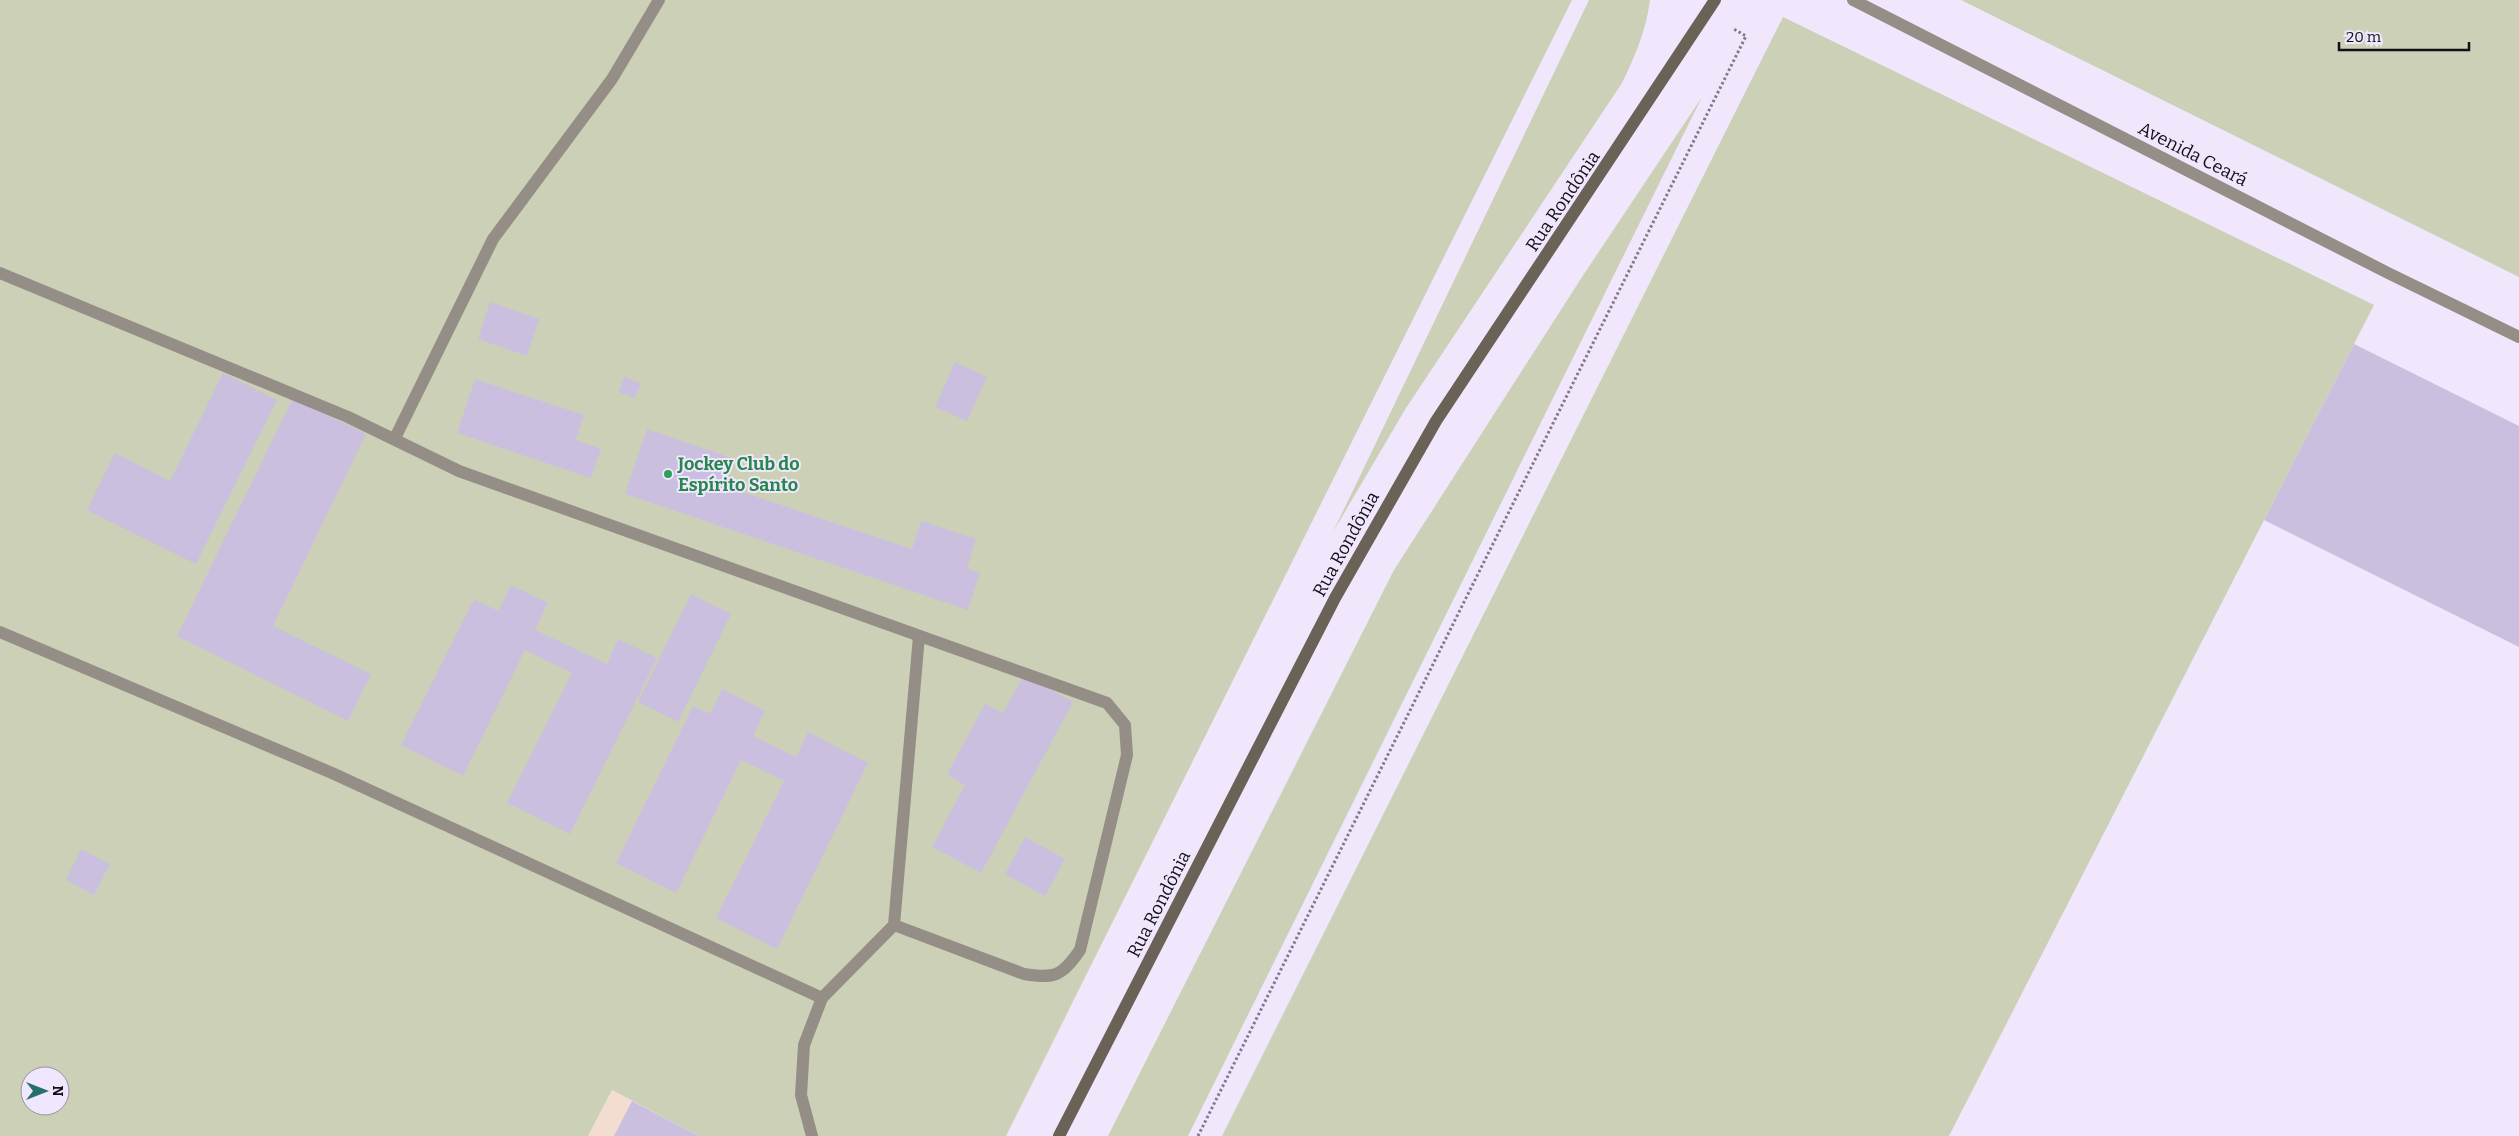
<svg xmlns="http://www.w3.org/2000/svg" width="2519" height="1136" viewBox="0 0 2519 1136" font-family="Bitter,serif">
<rect width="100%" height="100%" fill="#f0e7fd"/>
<path fill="#f3ddd1" d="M612 1090 632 1101 699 1136H588Z"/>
<path fill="#ccd0b6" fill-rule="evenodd" d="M0 0H1572L1006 1136H699L612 1090 588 1136H0ZM30 1076H60V1106H30Z
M1589 0H1650C1646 31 1635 56 1622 83L1406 408 1333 532Z
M1961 0H2519V277Z
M1783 17 2374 305 1949 1136H1222Z
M1702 97 1188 1136H1108L1394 570 1582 277Z"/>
<path fill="#cbbfdf" d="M490 302 539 319 527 356 478 339Z
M2354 344 2519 426V647L2264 520Z
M955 362 987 377 967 421 935 407Z
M223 373 277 400 196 564 87 510 115 453 170 481Z
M624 377 641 383 635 398 619 392Z
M475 379 584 415 576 440 601 449 591 478 457 433Z
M293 398 366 434 273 626 371 674 348 721 177 636Z
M647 429 731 458 722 485 912 549 921 521 976 539 967 568 980 573 968 610 625 494Z
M511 585 548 603 535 630 607 664 618 639 657 658 570 834 507 803 572 673 525 650 463 776 401 745 474 599 498 611Z
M691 594 731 614 678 722 638 702Z
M1024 675 1073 702 981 873 932 847 965 785 947 774 985 704 1003 713Z
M722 689 765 711 753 736 796 757 808 732 868 763 777 949 716 918 784 781 741 760 676 893 616 863 693 706 710 714Z
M1025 837 1065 859 1045 896 1005 874Z
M81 849 110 864 94 895 66 880Z
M632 1101 699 1136H614Z"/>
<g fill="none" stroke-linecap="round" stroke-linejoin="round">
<path stroke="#807a89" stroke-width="3" stroke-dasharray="2.5 2.5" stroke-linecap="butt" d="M1198 1136 1746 36 1732 28"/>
<path stroke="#948e86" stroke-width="12" d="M0 273 348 417 459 471 1107 703 1125 725 1127 755 1080 950C1062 976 1055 979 1024 974L894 925
M395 438 493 239 612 79 659 0
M0 632 332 773 822 998
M812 1136 801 1095 804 1045 822 998 894 925 919 636"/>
<path stroke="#948e86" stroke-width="12" d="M1853 0 2388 273 2519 337"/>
<path stroke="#6b6257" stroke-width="12" d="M1059 1136 1335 598 1436 421 1715 0"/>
</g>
<circle fill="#2e9e5b" stroke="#f0e7fd" stroke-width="2" cx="668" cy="474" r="5"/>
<g text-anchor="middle" stroke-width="4" stroke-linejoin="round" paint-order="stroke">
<g font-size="18" fill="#120f17" stroke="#f0e7fd">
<text transform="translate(2193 154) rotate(27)" y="6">Avenida Ceará</text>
<text transform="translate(1563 201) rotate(-56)" y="6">Rua Rondônia</text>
<text transform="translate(1346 544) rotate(-61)" y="6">Rua Rondônia</text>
<text transform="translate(1159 904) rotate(-63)" y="6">Rua Rondônia</text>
</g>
<g font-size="18" font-weight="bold" fill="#27864d" stroke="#f0e7fd" text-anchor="start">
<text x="678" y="470">Jockey Club do<tspan x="678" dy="21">Espírito Santo</tspan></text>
</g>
</g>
<g transform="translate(45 1091) rotate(90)"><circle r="24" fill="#f0e7fd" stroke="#9791a1"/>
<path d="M0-4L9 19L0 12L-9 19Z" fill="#256f6c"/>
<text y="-8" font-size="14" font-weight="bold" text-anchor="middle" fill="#120f17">N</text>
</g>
<path d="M2339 42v8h130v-8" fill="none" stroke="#120f17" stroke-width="2.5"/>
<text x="2346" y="42" font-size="15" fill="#120f17" stroke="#f0e7fd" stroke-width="4" paint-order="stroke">20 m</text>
</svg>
